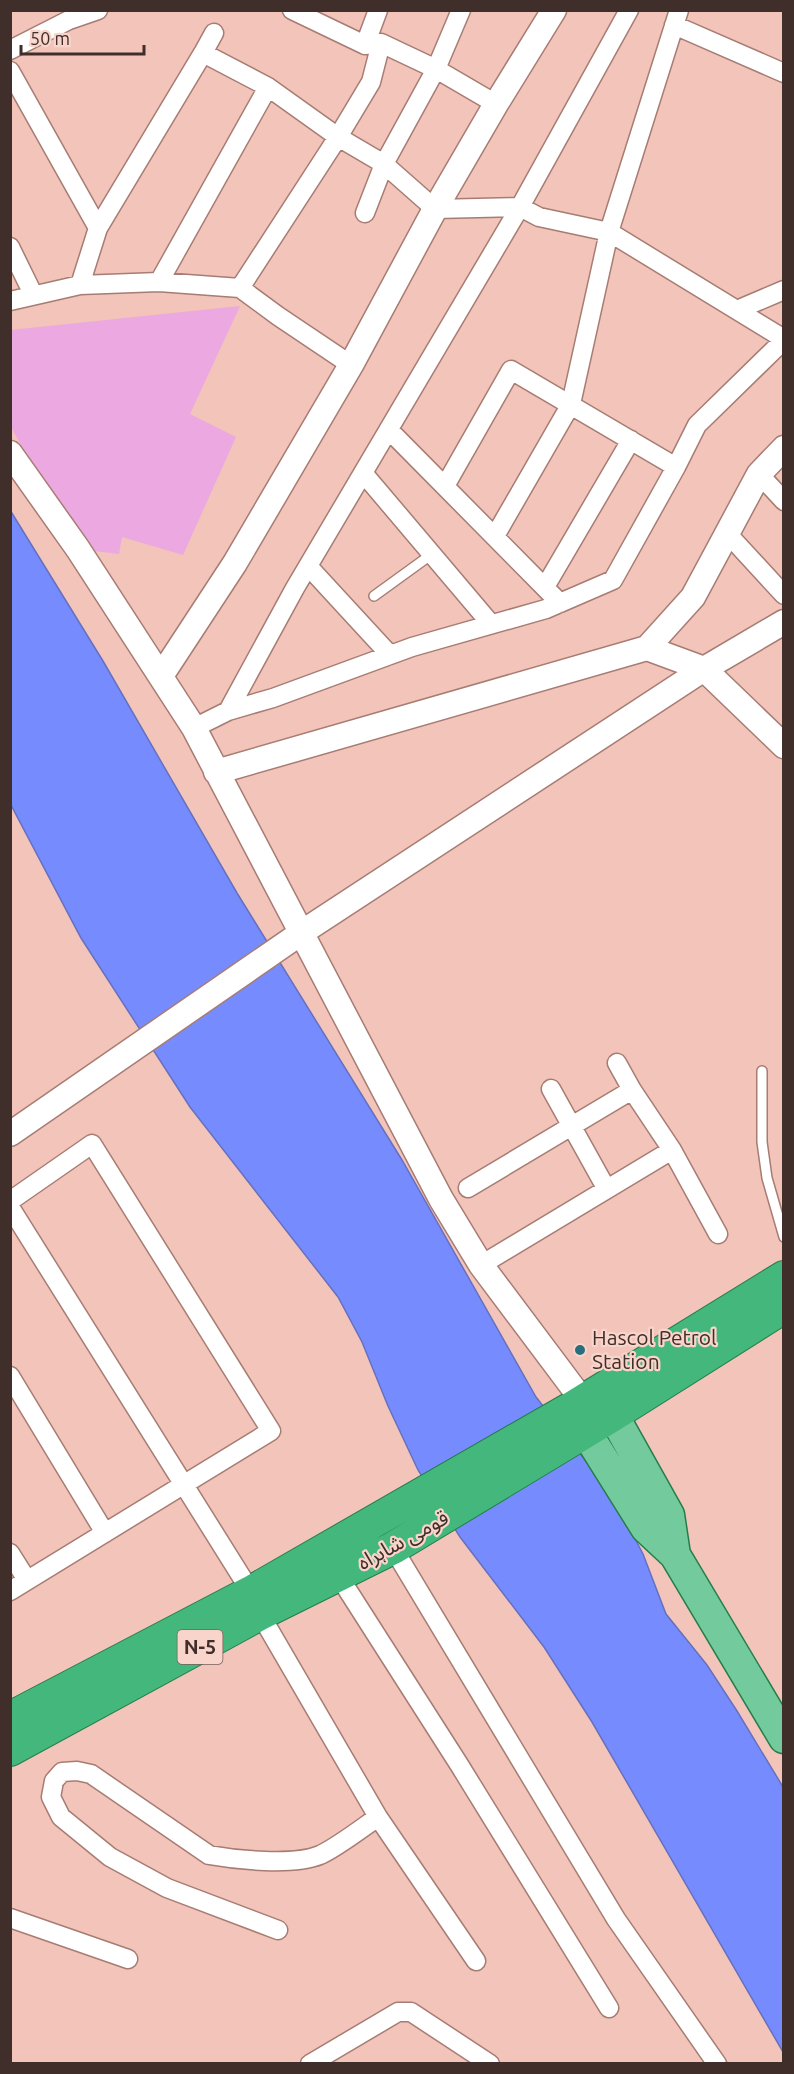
<svg xmlns="http://www.w3.org/2000/svg" width="794" height="2074" viewBox="0 0 794 2074" font-family="Ubuntu,'Noto Sans Arabic',sans-serif">
<rect width="100%" height="100%" fill="#f2c4ba"/>
<path fill="#eca8e0" d="M240 306 190 414 236 437 183 555 122 537 119 554 78 549 11 427 10 330Z"/>
<path fill="#768cfe" stroke="#6670be" stroke-width="1.5" d="M10 510 103 661 237 893 402 1160 536 1397 592 1469 622 1514 643 1554 666 1614 707 1665 737 1711 783 1787V2052L592 1722 544 1647 460 1537 418 1470 388 1406 362 1342 338 1297 190 1107 81 938 11 805Z"/>
<g fill="none" stroke-linecap="round" stroke-linejoin="round">
<g stroke="#a77c73" stroke-width="12">
<path id="service" d="M374 596 432 554
M762 1071V1142L767 1178 784 1237"/>
</g>
<g stroke="#a77c73" stroke-width="21">
<path id="minor" d="M292 10 365 45 381 43 436 69 496 104
M674 25 784 73
M214 33 203 53 268 87 338 137 384 164 435 209 520 207 539 217 609 232 784 339
M365 45 378 10
M10 50 69 20 98 10
M10 71 98 228
M365 213 384 164 436 69 461 10
M10 247 33 294
M159 282 268 87
M80 285 98 228 203 53
M240 288 338 137 371 82 381 43
M10 301 80 285 159 282 240 288 278 316 351 365
M737 310 784 290
M389 430 560 603
M364 474 491 624
M759 474 784 501
M445 486 511 370 676 467
M726 532 784 595
M495 536 571 404 609 232 679 10
M308 566 390 655
M545 587 631 440
M228 711 295 588 520 207 629 10
M194 728 228 711 273 698 412 647 546 609 613 580 676 467 697 425 784 340
M617 1063 632 1090 672 1150 718 1234
M551 1089 606 1188
M468 1188 632 1090
M10 1201 92 1144 271 1431 10 1591
M10 1207 251 1592
M481 1265 672 1150
M10 1376 105 1533
M393 1548 616 1919 717 2064
M10 1553 27 1580
M338 1575 460 1766 609 2008
M260 1614 378 1817 476 1961
M10 1918 128 1959
M278 1930 167 1888 110 1857 61 1817 51 1797 54 1781 62 1772 77 1771 91 1774 209 1855C237 1860 293 1866 320 1855 336 1848 362 1828 378 1817
M310 2064 398 2012H411L490 2064"/>
</g>
<g stroke="#a77c73" stroke-width="27">
<path id="tertiary" d="M10 453 78 549 194 728 441 1199 481 1265 583 1401
M647 648 704 669 784 746
M161 676 235 563 351 365 435 209 496 104 554 10
M216 772 647 648 693 597 759 474 784 448
M10 1134 301 933 704 669 784 622"/>
</g>
<g stroke="#257d4a" stroke-width="33">
<path id="primary" d="M613 1415 669 1515 675 1555
M586 1432 646 1528 675 1555 784 1738"/>
</g>
<g stroke="#257d4a" stroke-width="34">
<path id="trunk" d="M10 1718 251 1592 573 1407 784 1277
M10 1750 260 1614 393 1548 613 1415 784 1307"/>
</g>
<use href="#service" stroke="#fff" stroke-width="9"/>
<use href="#minor" stroke="#fff" stroke-width="18"/>
<use href="#tertiary" stroke="#fff" stroke-width="24"/>
<use href="#primary" stroke="#73ca9d" stroke-width="30"/>
<use href="#trunk" stroke="#44b87c" stroke-width="32"/>
</g>
<circle fill="#286e7c" stroke="#f9d4cb" stroke-width="2" cx="580" cy="1350" r="6"/>
<g text-anchor="middle" stroke-width="4.5" stroke-linejoin="round" paint-order="stroke">
<rect fill="#f9d4cb" stroke="#78605a" stroke-width="1.5" x="177.5" y="1630" width="45" height="34" rx="4.5"/>
<g font-size="20" font-weight="bold" fill="#402e2a">
<text x="200" y="1654">N-5</text>
</g>
<g font-size="21" fill="#402e2a" stroke="#f9d4cb" text-anchor="start">
<text x="592" y="1345">Hascol Petrol<tspan x="592" dy="24">Station</tspan></text>
</g>
<g font-size="21" fill="#402e2a" stroke="#f9d4cb">
<text transform="translate(403 1540) rotate(-29)" y="7">قومی شاہراہ</text>
</g>
</g>
<rect width="794" height="2074" fill="none" stroke="#402e2a" stroke-width="24"/>
<path d="M21 45v9h123v-9" fill="none" stroke="#402e2a" stroke-width="3"/>
<text x="30" y="45" font-size="18" fill="#402e2a" stroke="#f9d4cb" stroke-width="4.5" paint-order="stroke">50 m</text>
</svg>
